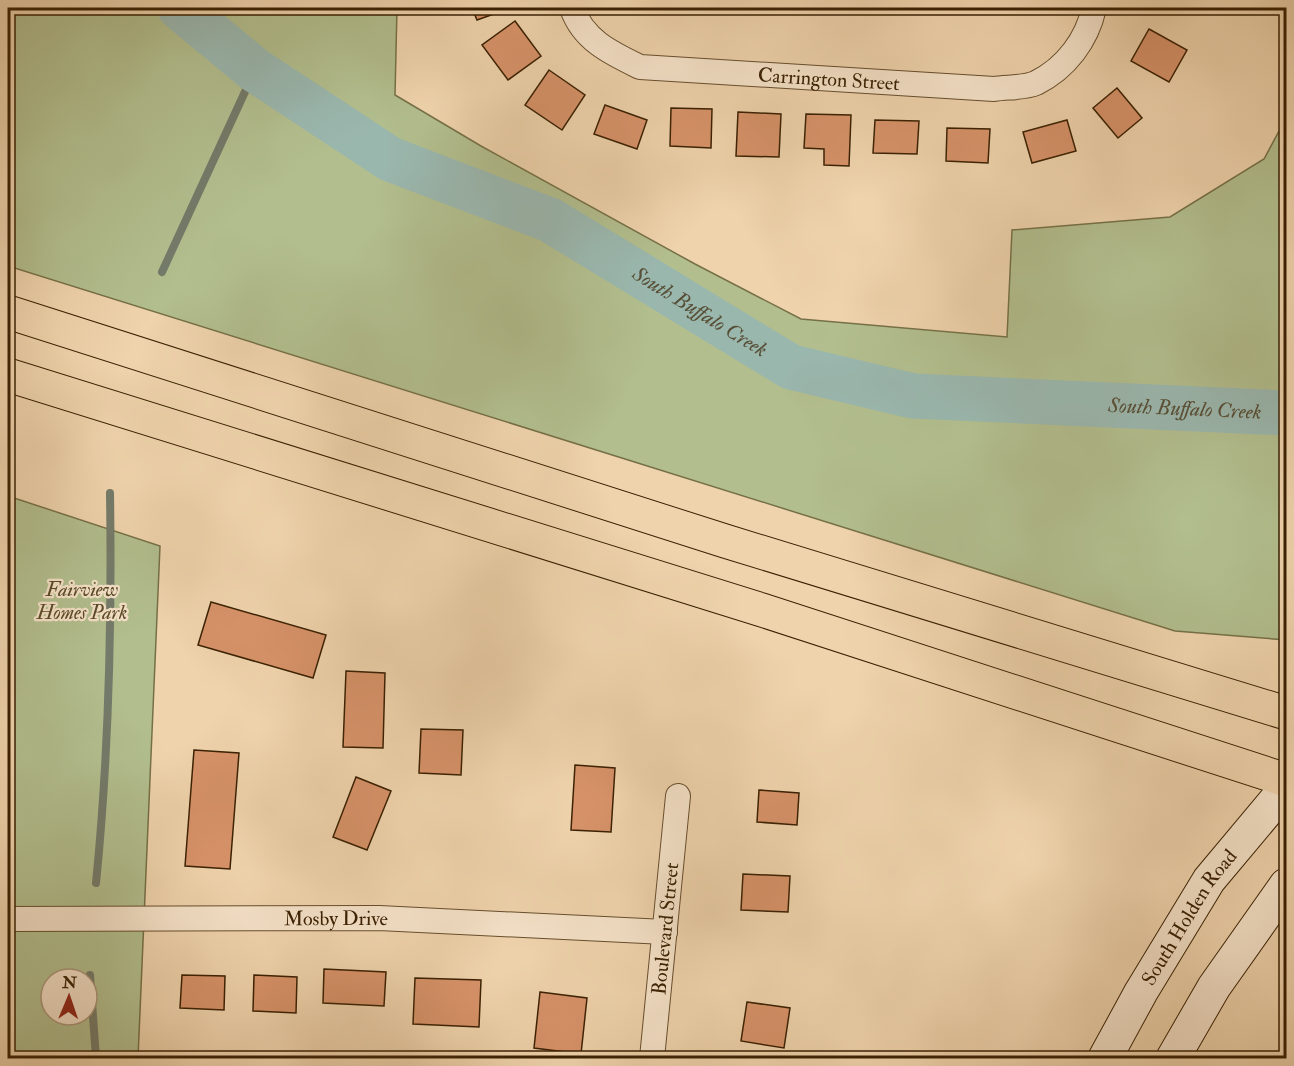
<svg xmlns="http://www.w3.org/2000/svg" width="1294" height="1066" viewBox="0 0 1294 1066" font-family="'IM FELL Double Pica',serif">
<rect width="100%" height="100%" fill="#efd3ac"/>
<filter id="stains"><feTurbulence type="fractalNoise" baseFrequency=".00333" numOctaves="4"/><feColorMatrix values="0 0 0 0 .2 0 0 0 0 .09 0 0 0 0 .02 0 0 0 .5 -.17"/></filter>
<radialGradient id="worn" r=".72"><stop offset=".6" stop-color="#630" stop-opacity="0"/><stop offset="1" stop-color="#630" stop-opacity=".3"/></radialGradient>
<path fill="#b2be8e" stroke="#767048" stroke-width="1.5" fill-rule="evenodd" d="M8 8H397L395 95 481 146 695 264 801 319 1007 337 1012 230 1170 217 1264 159 1286 118V640L1175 631 8 266Z
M8 496 160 546 138 1058H8ZM51 979H87V1015H51Z"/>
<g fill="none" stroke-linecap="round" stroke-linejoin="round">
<path stroke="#747b6a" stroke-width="8" d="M162 272 255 70
M96 883C109 753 112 623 110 493
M90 975 96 1058"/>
<path stroke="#9ab7ae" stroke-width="45" id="s1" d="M180 8 255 70 390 159 550 220 791 367 913 396 1286 413"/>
</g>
<path fill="#d79269" stroke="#3a2103" stroke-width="1.5" d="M472 8H504L505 10 477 20Z
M1167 8H1204V10L1167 12Z
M515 21 541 56 508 80 482 45Z
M1149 29 1187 50 1169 82 1131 61Z
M549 70 585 95 562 130 525 105Z
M1117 88 1142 118 1118 138 1093 108Z
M605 105 647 120 637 149 594 134Z
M671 108 712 109 711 148 670 146Z
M738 112 781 114 779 157 736 156Z
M806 114 851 115 849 166 824 165V149L804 148Z
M875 120 919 121 917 154 873 153Z
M1067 120 1076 151 1032 163 1023 132Z
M947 128 990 129 988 163 946 161Z
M211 602 326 635 313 678 198 645Z
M346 671 385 673 383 748 343 747Z
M421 729 463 730 461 775 419 773Z
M194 750 239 753 230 869 185 866Z
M575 765 615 768 611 832 571 830Z
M356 777 391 791 367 850 333 837Z
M759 790 799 793 797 825 757 822Z
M743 874 790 876 788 912 741 910Z
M324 969 386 972 384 1006 323 1003Z
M182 975 225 976 224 1010 180 1008Z
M254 975 297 977 296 1013 253 1011Z
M415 978 481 980 479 1027 413 1024Z
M540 992 587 998 581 1054 534 1048Z
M747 1002 790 1008 784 1048 741 1041Z"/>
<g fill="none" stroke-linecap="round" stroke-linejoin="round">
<g stroke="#674e2d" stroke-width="26">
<g id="street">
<path id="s2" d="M572 8C583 40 611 53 640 67L994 89C1007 87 1025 88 1036 83 1066 68 1087 40 1094 8"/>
<path id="s3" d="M8 919 379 918 665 932"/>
<path id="s4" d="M652 1058 678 796"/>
</g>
</g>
<g stroke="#3a2103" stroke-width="35">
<g id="secondary">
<path id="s5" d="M1105 1058 1141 992 1209 880 1286 788"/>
<path d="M1173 1058 1214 987 1286 885"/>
</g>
</g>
<g stroke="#3a2103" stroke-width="35">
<path id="highway" d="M8 312 725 541 1286 713
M8 375 762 610 1286 780"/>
</g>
<use href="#street" stroke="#f5e2c9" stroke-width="24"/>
<use href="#secondary" stroke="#f5e2c9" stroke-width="33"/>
<use href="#highway" stroke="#efd3ac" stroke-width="33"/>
</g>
<g text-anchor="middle" stroke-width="4.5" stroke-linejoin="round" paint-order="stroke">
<g font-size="20" fill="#3a2103" stroke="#f5e2c9">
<text dy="7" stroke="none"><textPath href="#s2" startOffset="282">Carrington Street</textPath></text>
<text dy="7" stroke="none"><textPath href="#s5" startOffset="164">South Holden Road</textPath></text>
<text dy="7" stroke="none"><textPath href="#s3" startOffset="328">Mosby Drive</textPath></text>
<text dy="7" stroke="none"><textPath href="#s4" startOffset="130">Boulevard Street</textPath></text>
</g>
<g font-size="20" font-style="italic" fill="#584826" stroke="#f5e2c9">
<text x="82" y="596">Fairview<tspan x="82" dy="23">Homes Park</tspan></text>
</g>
<g font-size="21" font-style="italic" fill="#574e36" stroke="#f5e2c9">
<text dy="7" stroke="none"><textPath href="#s1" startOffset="606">South Buffalo Creek</textPath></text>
<text dy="7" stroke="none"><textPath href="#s1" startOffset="1110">South Buffalo Creek</textPath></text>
</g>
</g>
<rect width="1294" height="1066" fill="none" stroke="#efd3ac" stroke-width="30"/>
<rect x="9" y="9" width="1276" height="1048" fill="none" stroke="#3a2103" stroke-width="3"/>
<rect x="15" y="15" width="1264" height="1036" fill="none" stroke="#3a2103" stroke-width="1.5"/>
<g transform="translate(69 997) rotate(2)"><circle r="28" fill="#f5e2c9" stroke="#aa957a" stroke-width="1.5"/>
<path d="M0-4.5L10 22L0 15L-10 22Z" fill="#8f2418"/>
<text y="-9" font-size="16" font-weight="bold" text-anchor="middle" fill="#3a2103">N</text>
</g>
<rect width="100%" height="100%" filter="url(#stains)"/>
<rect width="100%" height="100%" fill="url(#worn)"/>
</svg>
